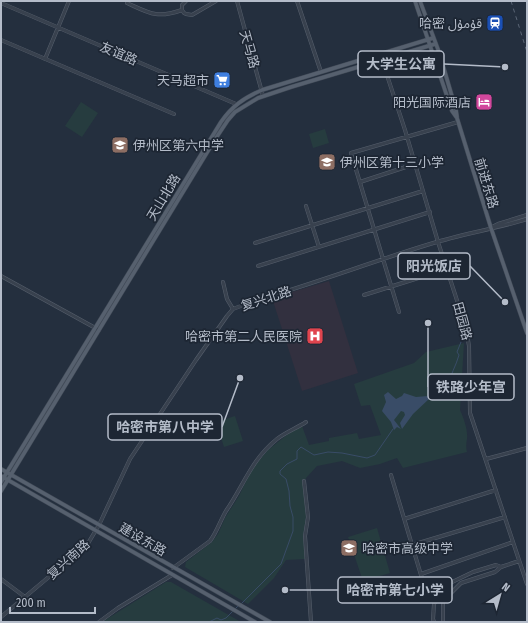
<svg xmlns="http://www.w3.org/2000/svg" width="528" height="623" viewBox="0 0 528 623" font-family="'Fira Sans Condensed','Noto Sans Arabic','Noto Sans SC',sans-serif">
<rect width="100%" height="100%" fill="#242f3e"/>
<path fill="#32303f" d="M329 281 358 373 302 391 272 298Z"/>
<path fill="#263c3f" d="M81 102 98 113 82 137 65 126Z
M325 129 329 143 313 148 309 134Z
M464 343 460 410C464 419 468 430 467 439 466 445 466 447 467 452L403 468 397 458 380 464 360 468 342 461 317 466 306 478 303 485 306 517 303 536 305 559 286 560 274 578 248 604 185 567 186 562 212 542 218 534 225 518 239 496 250 473 257 463 268 450 288 434 302 426 309 445 329 441V438L357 433 359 439 381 435 370 405 361 406 354 384 414 363 426 352Z
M235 416 243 441 224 447 216 422Z
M377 528 390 573 363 581 348 537Z
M166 582H171L241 622H102Z"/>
<path fill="#394c67" d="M388 392 396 399 402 396 404 393 416 397 428 396 430 398 413 414 402 429 400 423 405 415 404 412 401 411 394 420 401 429 397 427 394 430 391 422 382 411 386 402 384 395Z"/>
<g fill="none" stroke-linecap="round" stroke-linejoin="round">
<path stroke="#394c67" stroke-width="1" d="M429 397 434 396 448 386C450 375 456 366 459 355L457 352 461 342
M241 604 281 564 293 531V517L290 506 289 491 286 479 280 474V471L287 464 297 459V451L301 447 314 455 328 452 342 453 367 458 375 455 393 429
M209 622 217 618 221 620 226 618 238 606"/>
<g stroke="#565f6c" stroke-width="4">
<path id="minor" d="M186 1 182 5V10L184 13 186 14 192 15 216 1
M237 1 263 96
M297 1 321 72
M1 3 236 104
M127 3C149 13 157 19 182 10
M1 40 174 114
M45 59 69 1
M382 60 405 130 438 242 466 328 469 346 470 413 527 584
M360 182 415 164
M306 206 319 247
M492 227 498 224 527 215
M255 243 423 191
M258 266 430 212
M1 276 99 330
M223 282 227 299 233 309
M364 295 447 269
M399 312 351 153 458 122
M486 459 527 448
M304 481 308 517 305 536 311 622
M404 519 496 490
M412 545 505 517
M173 568 210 541C217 532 220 521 226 511 244 485 251 460 277 439 286 432 297 428 306 422
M421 574 513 542
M1 579 25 597
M364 600 424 585 391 475
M1 617 87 545 99 525 130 459 196 360 227 316 233 309 254 301C313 284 371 262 430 244 462 234 495 229 527 219
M99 622 118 608 172 575
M434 622 433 619 434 604 439 594 446 585 473 572 496 565 501 567 519 561
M443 622V601L461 583 495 572 501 567"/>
</g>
<g stroke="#414a57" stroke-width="4.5">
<path id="major" d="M415 1 452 111 457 118 491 228 527 333
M420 1 439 52 456 110 457 117
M1 469 270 622
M1 476 255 622
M1 482 221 122C232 106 244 98 262 90L433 38
M1 491 214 141 228 120 235 112 258 98 291 87 435 44"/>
</g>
<use href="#minor" stroke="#38414e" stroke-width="3"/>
<use href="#major" stroke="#56606e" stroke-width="3.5"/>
<path stroke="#5a6575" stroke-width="1" stroke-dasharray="4 4" stroke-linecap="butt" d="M511 1 527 52"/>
</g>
<defs>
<g id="station-square" transform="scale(0.9)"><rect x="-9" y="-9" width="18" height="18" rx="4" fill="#1a4fb4" stroke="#1d2633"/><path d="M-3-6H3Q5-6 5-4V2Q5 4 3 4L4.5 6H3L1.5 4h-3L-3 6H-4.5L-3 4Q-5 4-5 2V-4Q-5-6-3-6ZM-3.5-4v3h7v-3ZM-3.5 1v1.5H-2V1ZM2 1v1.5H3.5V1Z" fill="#fff"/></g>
<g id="supermarket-square" transform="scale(0.9)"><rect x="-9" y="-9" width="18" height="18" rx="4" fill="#3f7fe0" stroke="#1d2633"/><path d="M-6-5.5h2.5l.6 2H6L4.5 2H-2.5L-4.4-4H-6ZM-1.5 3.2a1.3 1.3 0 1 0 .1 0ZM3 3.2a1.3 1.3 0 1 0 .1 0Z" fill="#fff"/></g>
<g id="hotel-square" transform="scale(0.9)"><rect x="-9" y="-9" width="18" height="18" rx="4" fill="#d1479c" stroke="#1d2633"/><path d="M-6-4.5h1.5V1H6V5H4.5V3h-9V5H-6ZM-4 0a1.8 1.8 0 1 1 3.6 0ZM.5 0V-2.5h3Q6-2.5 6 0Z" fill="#fff"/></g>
<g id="school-square" transform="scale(0.9)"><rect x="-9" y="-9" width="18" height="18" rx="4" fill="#8d6e63" stroke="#1d2633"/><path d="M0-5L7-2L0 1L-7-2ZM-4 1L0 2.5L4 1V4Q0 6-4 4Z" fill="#fff"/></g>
<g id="hospital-square" transform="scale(0.9)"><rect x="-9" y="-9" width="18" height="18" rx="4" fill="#e0444e" stroke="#1d2633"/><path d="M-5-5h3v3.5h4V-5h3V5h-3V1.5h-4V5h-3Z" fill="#fff"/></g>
<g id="university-square" transform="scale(0.9)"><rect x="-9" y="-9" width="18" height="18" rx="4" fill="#8d6e63" stroke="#1d2633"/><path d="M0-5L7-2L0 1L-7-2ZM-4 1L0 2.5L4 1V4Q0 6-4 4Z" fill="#fff"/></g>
</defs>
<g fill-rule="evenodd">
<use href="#station-square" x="495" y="23"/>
<use href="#supermarket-square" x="222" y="80"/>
<use href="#hotel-square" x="484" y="102"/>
<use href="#school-square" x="120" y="145"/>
<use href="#school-square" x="327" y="162"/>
<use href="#hospital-square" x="315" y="336"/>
<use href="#university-square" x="349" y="548"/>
</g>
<g text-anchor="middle" stroke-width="3.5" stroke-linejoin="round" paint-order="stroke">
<g font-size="13" fill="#b4bcc9" stroke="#1d2633" text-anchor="end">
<text x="482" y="28">哈密 قۇمۇل</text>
<text x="209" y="85">天马超市</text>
<text x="471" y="107">阳光国际酒店</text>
<text x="133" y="150" text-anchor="start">伊州区第六中学</text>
<text x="340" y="167" text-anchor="start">伊州区第十三小学</text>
<text x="302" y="341">哈密市第二人民医院</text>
<text x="362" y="553" text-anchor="start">哈密市高级中学</text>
</g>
<g font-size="13" fill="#b4bcc9" stroke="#1d2633">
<text transform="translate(250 49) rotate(74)" y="5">天马路</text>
<text transform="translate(119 53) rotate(23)" y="5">友谊路</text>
<text transform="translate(487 183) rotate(73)" y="5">前进东路</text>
<text transform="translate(163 197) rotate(-59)" y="5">天山北路</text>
<text transform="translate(266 298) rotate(-18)" y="5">复兴北路</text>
<text transform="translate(463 321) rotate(75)" y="5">田园路</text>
<text transform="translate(143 539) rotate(30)" y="5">建设东路</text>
<text transform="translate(68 559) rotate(-42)" y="5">复兴南路</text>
</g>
</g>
<path fill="none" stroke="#b4bcc9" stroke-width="1.5" d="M505 67L444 64M505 302L470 266M428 323L428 387M240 378L222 427M285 590L338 590"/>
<g fill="#b4bcc9" stroke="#1d2633" stroke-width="1.5">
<circle cx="505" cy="67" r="4"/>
<circle cx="505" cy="302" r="4"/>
<circle cx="428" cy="323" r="4"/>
<circle cx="240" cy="378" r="4"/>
<circle cx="285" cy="590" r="4"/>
</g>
<g fill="#1d2633" stroke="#b4bcc9" stroke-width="1.5">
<rect x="358" y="51" width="86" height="26" rx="4"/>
<rect x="398" y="253" width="72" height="26" rx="4"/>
<rect x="428" y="374" width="86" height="26" rx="4"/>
<rect x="108" y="414" width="114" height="26" rx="4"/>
<rect x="338" y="577" width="114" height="26" rx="4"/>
</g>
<g font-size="14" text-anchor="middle" font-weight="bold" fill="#b4bcc9">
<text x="401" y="69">大学生公寓</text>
<text x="434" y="271">阳光饭店</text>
<text x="471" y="392">铁路少年宫</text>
<text x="165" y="432">哈密市第八中学</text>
<text x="395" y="595">哈密市第七小学</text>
</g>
<rect width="528" height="623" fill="none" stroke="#b4bcc9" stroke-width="4"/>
<g transform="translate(500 595) rotate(37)" stroke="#1d2633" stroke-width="3" paint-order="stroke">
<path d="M0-3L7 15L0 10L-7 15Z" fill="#b4bcc9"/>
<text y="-6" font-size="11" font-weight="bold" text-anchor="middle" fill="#b4bcc9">N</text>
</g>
<path d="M10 607v6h85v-6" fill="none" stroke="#b4bcc9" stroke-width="2"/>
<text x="16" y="607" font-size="12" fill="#b4bcc9" stroke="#1d2633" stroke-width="3" paint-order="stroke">200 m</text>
</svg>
